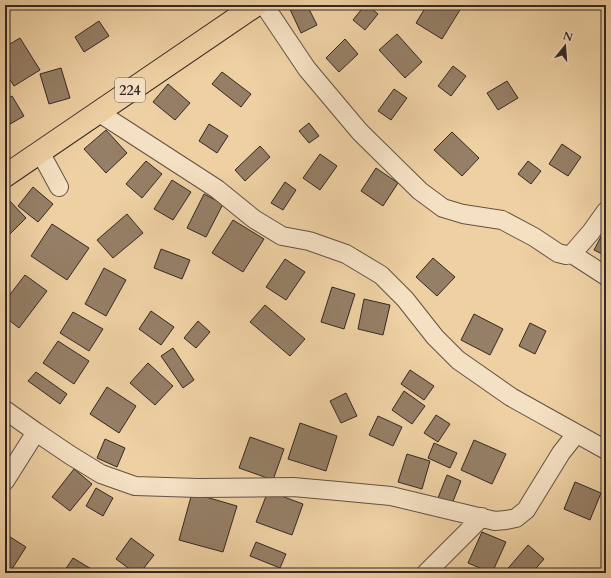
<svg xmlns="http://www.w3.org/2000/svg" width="611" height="578" viewBox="0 0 611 578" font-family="Cardo,serif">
<rect width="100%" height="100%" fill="#eed0a3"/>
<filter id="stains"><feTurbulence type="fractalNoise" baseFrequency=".005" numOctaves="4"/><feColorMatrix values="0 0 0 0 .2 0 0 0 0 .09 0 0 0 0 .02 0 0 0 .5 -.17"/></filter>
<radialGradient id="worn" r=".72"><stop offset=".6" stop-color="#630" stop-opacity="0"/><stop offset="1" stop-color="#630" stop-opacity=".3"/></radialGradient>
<path fill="#957f66" stroke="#352823" d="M288 5H307L317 25 301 33Z
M365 5H367L378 14 365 30 353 20Z
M427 5H463L442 39 416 23Z
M99 21 109 36 84 52 75 37Z
M397 34 422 62 405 78 379 50Z
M20 38 40 70 14 86 5 72V47Z
M345 39 358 54 339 72 326 58Z
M453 66 466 76 451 96 438 86Z
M61 68 70 98 49 104 40 74Z
M222 72 251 94 241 107 212 84Z
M507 81 518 98 498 110 487 93Z
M168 84 190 103 175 120 153 102Z
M394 89 407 98 391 120 378 111Z
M12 96 24 116 5 127V100Z
M309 123 319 136 309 143 299 131Z
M209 124 228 136 217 153 199 141Z
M106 130 127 153 106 173 84 149Z
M452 132 479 158 462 176 434 150Z
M562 144 581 157 568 176 549 164Z
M260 146 270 157 245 181 235 170Z
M320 154 337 166 320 190 303 178Z
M146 161 162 174 142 198 126 184Z
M528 161 541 171 531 184 518 174Z
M376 168 398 183 383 206 361 191Z
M172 180 191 192 173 220 154 209Z
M285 182 296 190 283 210 271 203Z
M33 187 53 204 38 222 18 206Z
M204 194 223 204 206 237 187 228Z
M6 197 26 218 5 239V198Z
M127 214 143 233 113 258 97 240Z
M233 220 264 239 243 272 212 253Z
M52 224 89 248 67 280 31 256Z
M606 227V256L594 250Z
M161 249 190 260 182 279 154 268Z
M433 258 455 277 437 296 416 277Z
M285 259 305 272 286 300 266 287Z
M104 268 126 280 106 316 85 304Z
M25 275 47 291 19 328 5 317V301Z
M332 287 355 294 344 329 321 322Z
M364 299 390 305 383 335 358 329Z
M265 305 305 339 290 356 250 322Z
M151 311 174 327 161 345 139 329Z
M73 312 103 329 89 351 60 333Z
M474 314 503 329 490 355 461 340Z
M198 321 210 332 196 348 184 338Z
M530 323 546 331 535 354 519 346Z
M58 341 89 361 74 384 43 363Z
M173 348 194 380 183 388 161 356Z
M148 363 173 386 155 405 130 383Z
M410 370 434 386 424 400 401 384Z
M36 372 67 394 60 404 28 381Z
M107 387 136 406 119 433 90 414Z
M404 391 425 406 412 424 392 410Z
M346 393 357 416 341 423 330 401Z
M436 415 450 424 438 442 424 433Z
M378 416 402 427 393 446 369 435Z
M300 423 337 436 326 471 288 459Z
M250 437 284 449 273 480 239 468Z
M105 439 125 448 117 467 97 458Z
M474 440 506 454 492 484 461 470Z
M434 443 457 453 450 468 428 458Z
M407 454 430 461 422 489 398 482Z
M74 469 92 484 70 511 52 497Z
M447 475 461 481 452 504 438 498Z
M575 482 601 493 590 520 564 509Z
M96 488 113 498 103 516 86 506Z
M268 491 303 504 292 535 256 522Z
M192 493 237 506 223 552 179 540Z
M482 532 506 542 492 573 468 563Z
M7 535 26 547 10 572 5 568V538Z
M131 538 154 555 140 573H135L116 559Z
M256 542 286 554 280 568 250 556Z
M528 545 544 559 532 573H504Z
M73 558 98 573H63Z"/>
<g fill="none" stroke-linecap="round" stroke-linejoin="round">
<g stroke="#635243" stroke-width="20">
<path id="street" d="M264 5 307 69 360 132 420 191 443 208 463 214 502 220 534 237 558 253 566 255 572 254 606 276
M98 112 217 189 254 219 282 236 309 241 346 254 381 275 405 299 435 337 458 360 511 397 606 450
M40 152 59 187
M572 254 591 232 606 211
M5 410 36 432 5 481
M36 432 70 455 101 474 135 486 198 488 293 487 338 491 391 496 495 521 506 520 516 518 526 510 561 453 576 434
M426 573 482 517"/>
</g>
<g stroke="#352823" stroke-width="24">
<path id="primary" d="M5 176 256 5"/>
</g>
<use href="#street" stroke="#f4e0c3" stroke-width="18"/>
<use href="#primary" stroke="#eed0a3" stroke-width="22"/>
</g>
<g text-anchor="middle" stroke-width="3.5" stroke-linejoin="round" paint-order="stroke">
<rect fill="#f4e0c3" stroke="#6e5f53" stroke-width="1" x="115" y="78" width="30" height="24" rx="3"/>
<g font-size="14" font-weight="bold" fill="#352823">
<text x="130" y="95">224</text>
</g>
</g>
<rect width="611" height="578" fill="none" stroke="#eed0a3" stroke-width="20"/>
<rect x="6" y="6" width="599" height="566" fill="none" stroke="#352823" stroke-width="2"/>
<rect x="10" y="10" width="591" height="558" fill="none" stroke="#352823"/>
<g transform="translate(565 46) rotate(17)" stroke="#f4e0c3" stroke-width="3" paint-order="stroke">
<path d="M0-3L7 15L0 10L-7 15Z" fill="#352823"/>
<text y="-6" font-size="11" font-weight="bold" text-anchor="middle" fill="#352823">N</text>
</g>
<rect width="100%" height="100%" filter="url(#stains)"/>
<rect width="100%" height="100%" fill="url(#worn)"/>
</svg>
